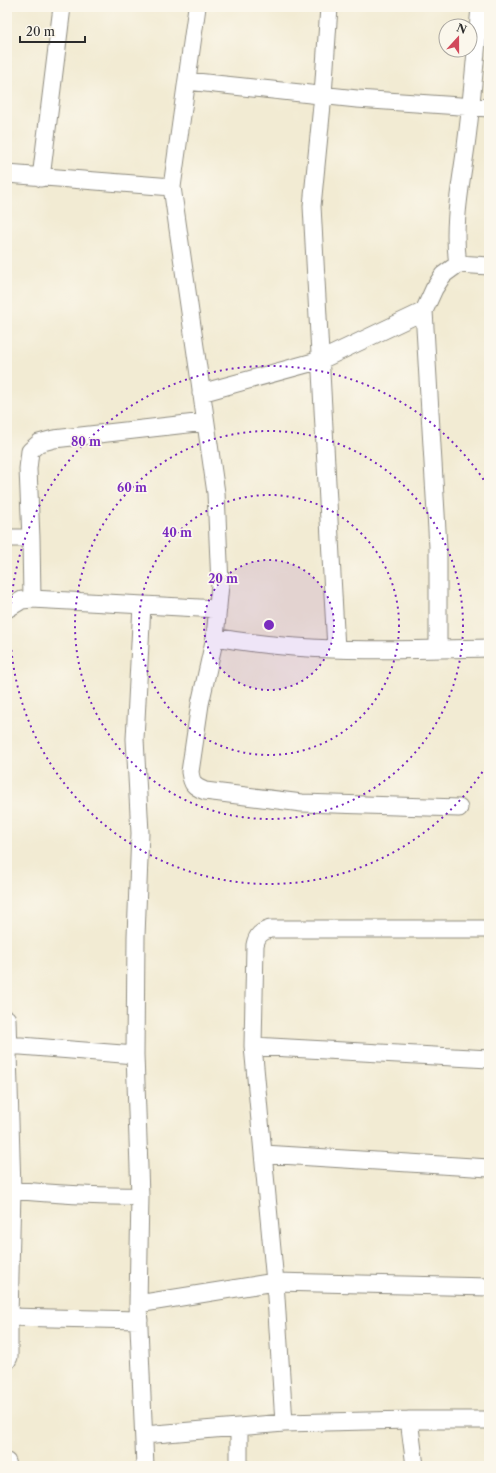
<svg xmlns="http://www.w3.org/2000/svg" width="496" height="1473" viewBox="0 0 496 1473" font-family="'Libre Caslon Text',serif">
<rect width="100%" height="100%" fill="#fbf7ec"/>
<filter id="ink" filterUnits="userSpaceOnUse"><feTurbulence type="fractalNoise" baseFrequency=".025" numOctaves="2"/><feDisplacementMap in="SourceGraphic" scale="8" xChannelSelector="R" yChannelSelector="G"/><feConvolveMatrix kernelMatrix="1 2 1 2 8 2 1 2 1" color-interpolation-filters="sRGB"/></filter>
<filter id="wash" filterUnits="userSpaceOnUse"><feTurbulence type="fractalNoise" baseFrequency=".012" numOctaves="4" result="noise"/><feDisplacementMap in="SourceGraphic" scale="16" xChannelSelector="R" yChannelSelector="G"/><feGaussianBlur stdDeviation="0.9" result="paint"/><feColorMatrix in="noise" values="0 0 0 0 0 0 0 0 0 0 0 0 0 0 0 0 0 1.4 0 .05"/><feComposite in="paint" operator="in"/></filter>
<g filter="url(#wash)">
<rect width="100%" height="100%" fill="#f2ebd3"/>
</g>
<g filter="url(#ink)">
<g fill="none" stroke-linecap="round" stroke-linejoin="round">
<g stroke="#8e8b7f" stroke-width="19">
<path id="minor" d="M197 7 172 187 216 493 220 585 215 637 200 704 190 772C192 784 193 786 205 791L302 803 459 808
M329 7 323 95 312 206 336 649
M480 7C476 53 472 100 466 146 461 184 452 225 458 264L489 266
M187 81 357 99 489 108
M7 174 172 187
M41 178 62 7
M201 393 321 360 424 311
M7 538H31
M32 599 31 538 28 469 30 451 39 443 54 439 205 422
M142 605 135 739 140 833 136 936 135 1055 140 1196 138 1304 145 1466
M7 609 22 600 32 599 218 609
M215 637C305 654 398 650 489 648
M438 649V547L424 311 434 289 443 275 458 264
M7 1019 12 1190 9 1317V1357L7 1361
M8 1045 135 1055
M253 1046 489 1059
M264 1154 489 1168
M12 1190C55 1194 97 1197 140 1196
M138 1304 275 1282 489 1287
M9 1317 139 1320
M409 1420 415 1466
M284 1423 275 1282 253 1046 255 945C257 935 261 932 270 929H489
M239 1427V1466
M144 1435 284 1423 409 1420H489
M7 1462 8 1466"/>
</g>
<use href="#minor" stroke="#fff" stroke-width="17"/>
</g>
</g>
<circle cx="269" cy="625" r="65" fill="#7b2cbf" fill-opacity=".12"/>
<g fill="none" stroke="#7b2cbf" stroke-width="2" stroke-dasharray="2 4">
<circle cx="269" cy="625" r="65"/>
<circle cx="269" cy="625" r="130"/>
<circle cx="269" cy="625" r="194"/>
<path d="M489 762A259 259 0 1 1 489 488"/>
</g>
<circle cx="269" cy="625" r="6" fill="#7b2cbf" stroke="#fbf7ec" stroke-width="2"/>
<g font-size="12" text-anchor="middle" font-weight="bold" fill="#7b2cbf" stroke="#fbf7ec" stroke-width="3.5" stroke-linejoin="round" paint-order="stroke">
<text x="86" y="446">80 m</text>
<text x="132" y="492">60 m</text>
<text x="177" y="537">40 m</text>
<text x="223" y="583">20 m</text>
</g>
<rect width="496" height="1473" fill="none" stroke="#fbf7ec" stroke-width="24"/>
<g transform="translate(458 38) rotate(21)"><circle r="19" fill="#fbf7ec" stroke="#a8a59f"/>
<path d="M0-3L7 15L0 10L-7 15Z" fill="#d1495b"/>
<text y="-6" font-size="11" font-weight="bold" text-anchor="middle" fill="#2b2b2b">N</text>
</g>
<path d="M20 36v6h65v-6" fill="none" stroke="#2b2b2b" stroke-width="2"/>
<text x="26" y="36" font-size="12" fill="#2b2b2b" stroke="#fbf7ec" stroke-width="3" paint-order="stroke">20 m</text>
</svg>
